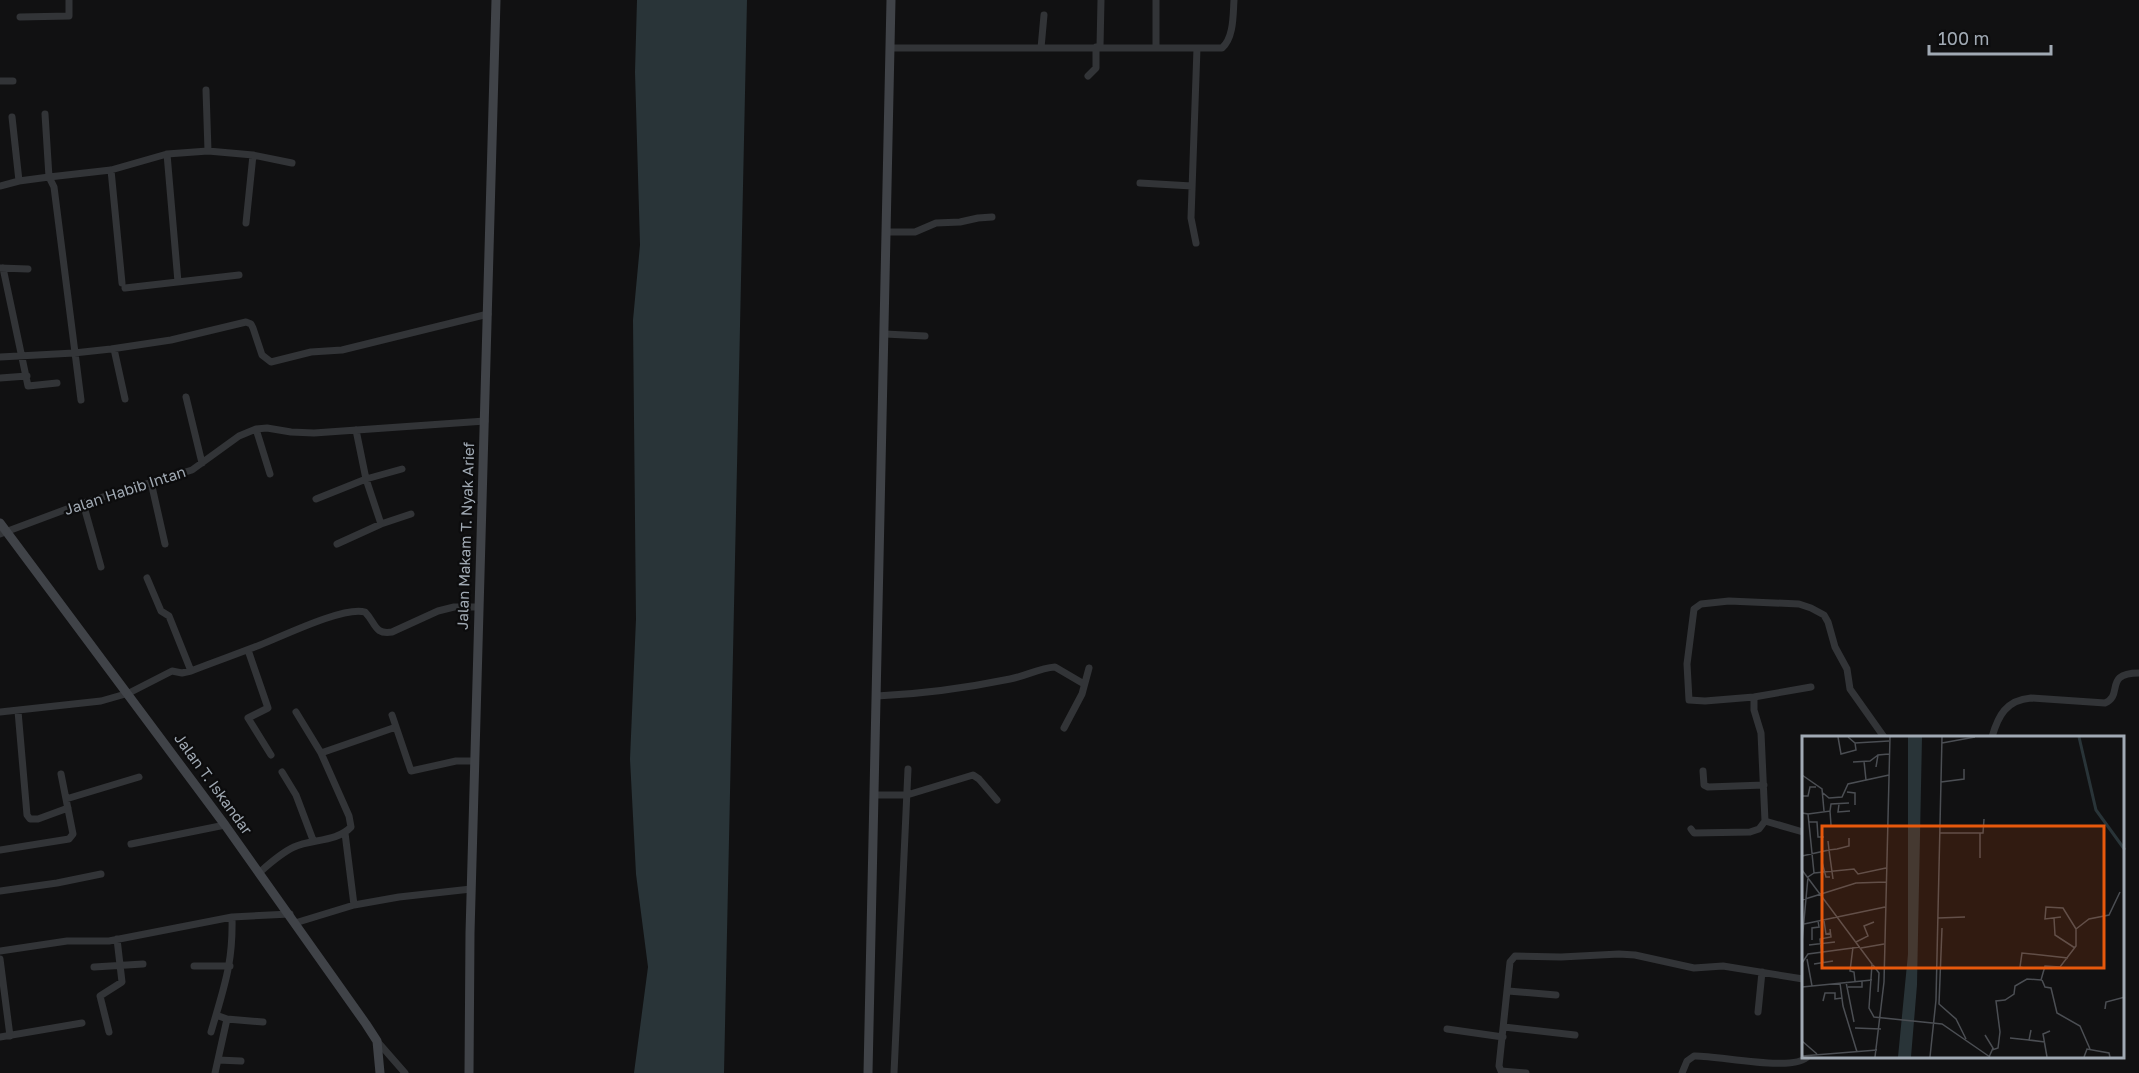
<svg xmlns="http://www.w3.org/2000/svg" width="2139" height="1073" viewBox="0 0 2139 1073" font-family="'Golos Text',sans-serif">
<rect width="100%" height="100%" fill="#111112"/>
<path fill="#293438" d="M637 0H747L724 1073H634L648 967 636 874 630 759 636 619 633 320 640 245 635 72Z"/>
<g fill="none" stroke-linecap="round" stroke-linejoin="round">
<path stroke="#323437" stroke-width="7" d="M20 17 69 16V0
M1100 47 1101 0
M891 48H1222C1234 38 1233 14 1234 0
M1041 48 1044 15
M1156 48V0
M1088 76 1096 68V47
M0 81H13
M45 114 49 177 111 170 167 154 208 151 206 90
M12 117 19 181
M208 151 253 155 292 163
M167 154 178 282
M111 170 122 283
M1140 183 1192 186
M0 186 19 181 49 177 54 187 81 400
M246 223 253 155
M886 232H915L936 223 960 222 978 218 992 217
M1196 243 1191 218 1197 48
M0 268 28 269
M3 268 28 386 57 383
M125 288 239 275
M885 334 925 336
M114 349 125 399
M0 357 74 353 111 349 171 340 246 322 251 324 253 328 262 355 271 362 311 352 342 350 488 314
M0 378 27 376
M186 397 202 463
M256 429 270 474
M356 430 366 479 381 524
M151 482 165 544
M316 499 366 479 402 469
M83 503 101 567
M0 534 83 503 192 470 239 436 256 429 267 428 291 432 314 433 485 421
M337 544 381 524 411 514
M147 578 161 611 169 616 191 671
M248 650 268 708 248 718 271 755
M1811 687 1754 697 1705 701 1689 700 1687 664 1694 609 1701 604 1729 601 1799 604 1811 608 1824 615 1828 622 1835 647 1847 669 1850 689 1884 737
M877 696C923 694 966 688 1010 679 1026 676 1039 668 1055 667L1084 684
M1754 697V710L1761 733 1765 821 1803 832
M18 711 27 815 30 819H38L68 808
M0 712 101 701 129 693 172 671 182 673 191 671C214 662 237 654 260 645 283 636 344 606 365 612 376 623 374 635 392 632L438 611 454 607H478
M296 712 321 753
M392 715 411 771 456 761H475
M1064 728 1082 694 1089 668
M1992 737C1998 716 2006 700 2031 698L2105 703C2124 695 2103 673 2139 673
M1703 771 1704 785 1708 787 1764 785
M282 772 296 795 313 840
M875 795H907L973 775 979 779 997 800
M66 799 139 777
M1691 829 1694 833 1750 832 1759 829 1765 821
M345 833 354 905
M131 844 225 825
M0 850 69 839 73 834 61 774
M260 872C270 863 281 853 294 847 311 839 337 842 351 827L349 816 321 753 396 727
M0 891 57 883 101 874
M295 923 354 905 399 897 471 889
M0 951 67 941H109L232 917 290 914
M0 959 10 1036
M194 966H230
M94 967 143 964
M1508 991 1556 995
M1758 1012 1762 972
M227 1019 263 1022
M1504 1027 1575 1035
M1447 1029 1503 1037
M109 1032 100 996 122 982 117 939
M211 1032 216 1015
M0 1037 82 1023
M377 1041 405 1073
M218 1060 241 1061
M215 1073 227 1019 216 1015C227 978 233 956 232 917
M894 1073 908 769
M1526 1073 1501 1071 1499 1066 1510 962 1515 956 1561 957 1619 954 1635 955 1694 968 1723 966 1803 979
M1682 1073 1687 1061 1694 1056C1717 1055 1796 1073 1808 1056"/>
<path stroke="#404348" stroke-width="9" d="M0 523 225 825 366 1024 377 1041 380 1073
M469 1073 470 933 496 0
M868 1073 891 0"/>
</g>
<g text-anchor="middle" stroke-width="4.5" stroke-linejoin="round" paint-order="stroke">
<g font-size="15" fill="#a1aab4" stroke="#0c0c0d">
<text transform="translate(125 491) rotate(-18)" y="5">Jalan Habib Intan</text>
<text transform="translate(466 536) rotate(-88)" y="5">Jalan Makam T. Nyak Arief</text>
<text transform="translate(213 784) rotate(54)" y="5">Jalan T. Iskandar</text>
</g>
</g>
<g transform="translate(1802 736)">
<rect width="322" height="322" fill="#111112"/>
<path d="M106 1H120L115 249 109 321H96L106 218Z" fill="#293438"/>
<path fill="none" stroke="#293438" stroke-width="3" d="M277 1 294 74 323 114"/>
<path fill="none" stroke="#4b4e53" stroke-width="1.5" d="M36 1 39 18 54 14 53 7M46 1 53 7 87 5M140 7 173 1M62 25 64 44 87 39M51 26 68 25 76 19M74 31 76 19 87 18M0 39 20 53 22 75M139 46 162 43V33M45 56 53 57V69M21 57 27 62 40 61 46 48 64 44M0 60H6L8 51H14M37 68 36 76 48 75M28 75 29 68 47 67M0 77 6 78 12 137 6 141 0 206M6 78 28 75 29 89M7 86H15L16 101H22M138 97H181L182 83M26 105 27 114 35 113 47 110V102M0 120 27 114 31 143M178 122V97M20 126 24 141H28M0 134 70 228 67 272 72 281 140 288 188 321M12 137 52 133 56 138 84 132M0 164 54 147 84 146M259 181 243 183 244 171 261 172 274 193M136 182 163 181M252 182 253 199 273 212M22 185 24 198 29 197M2 188 83 171M140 192 137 268 154 283 164 303M10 204V192L17 191 16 185M54 206 66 200 62 190 72 186M7 209 33 206M51 211 48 235 52 236 53 245M59 212 82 208M5 223 10 250M0 227 6 218 58 211M21 227 18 203 29 201 28 193M12 228 31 225M71 229 77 237 76 256M222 232 218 231 220 217 266 222M240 244 243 251 249 252 255 277 278 290 288 313M44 246 52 286M38 247 41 270 55 316M0 251 70 244M46 251H60V245M21 265 23 257H33V263L40 262M303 273 304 266 323 261M53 292 79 293M229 294 227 304 243 306M183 299 191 312 187 321M208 302 227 304M0 305 15 318M190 314 196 312 198 296 194 265 203 264 212 258 213 250 225 243 239 244 243 230 258 231 274 210V193L287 183 307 179 318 156M0 320 75 314M73 321 82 246 88 1M128 321 134 264 140 1M245 321 241 298 248 295M282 321 285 313 307 317 308 321"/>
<path fill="#e8590c" fill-opacity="0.15" stroke="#e8590c" stroke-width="3" d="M20 90H302V232H20Z"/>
<rect width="322" height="322" fill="none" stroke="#a1aab4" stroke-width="3"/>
</g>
<path d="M1929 45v9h122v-9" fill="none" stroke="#a1aab4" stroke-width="3"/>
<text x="1938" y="45" font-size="18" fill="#a1aab4" stroke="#0c0c0d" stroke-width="4.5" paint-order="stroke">100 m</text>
</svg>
